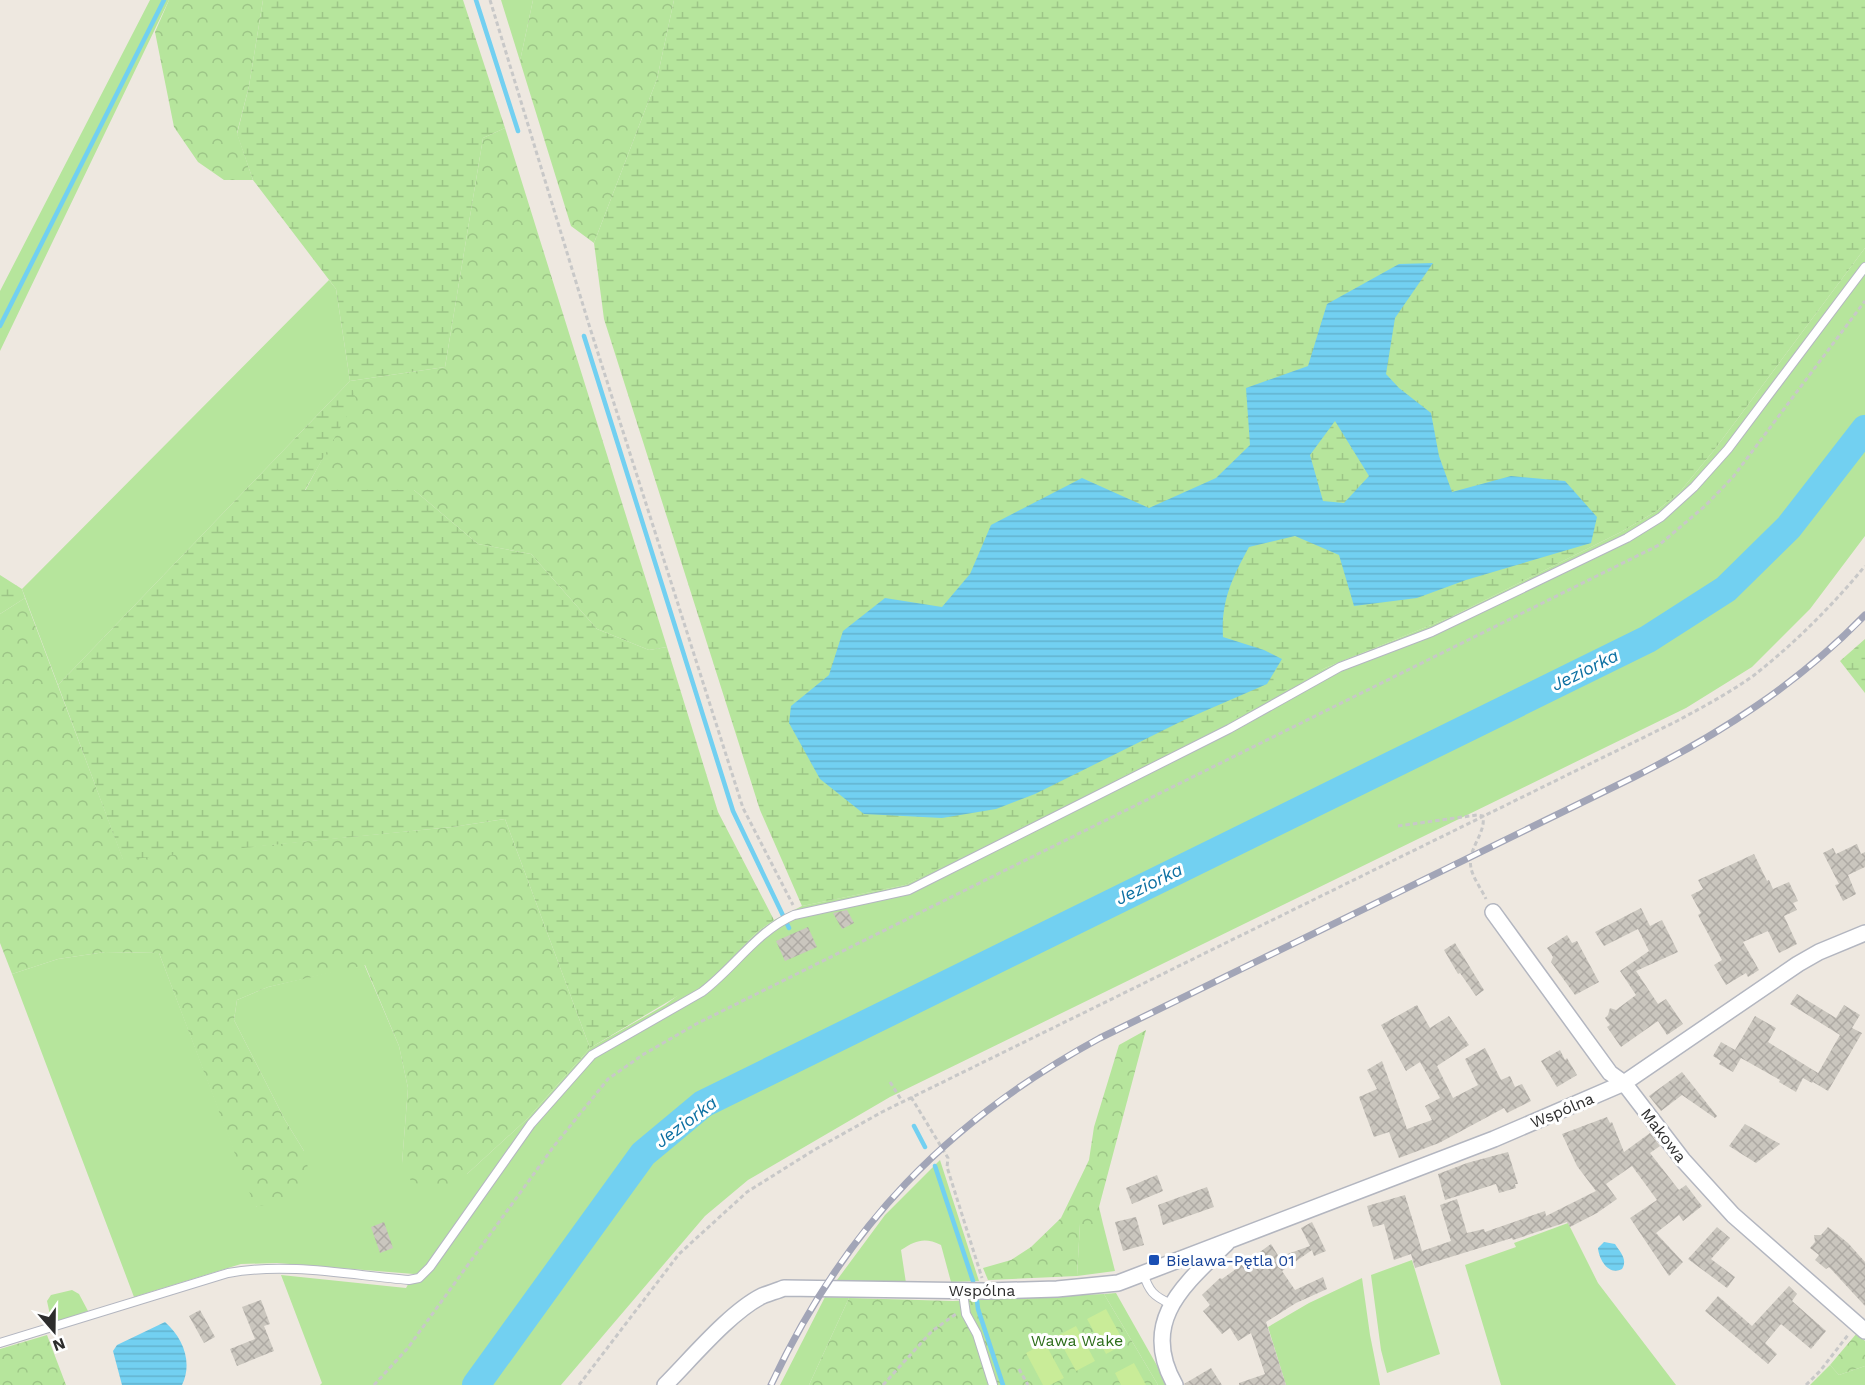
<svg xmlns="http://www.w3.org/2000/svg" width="1865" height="1385" viewBox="0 0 1865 1385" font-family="'Work Sans',sans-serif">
<defs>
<pattern id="forest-crowns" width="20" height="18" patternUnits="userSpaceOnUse" patternTransform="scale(1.5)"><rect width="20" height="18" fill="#b6e59c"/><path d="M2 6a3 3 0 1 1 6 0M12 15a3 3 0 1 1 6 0" fill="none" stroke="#9dc587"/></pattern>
<pattern id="wetland-marsh" width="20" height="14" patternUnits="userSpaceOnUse" patternTransform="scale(1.5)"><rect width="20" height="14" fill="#b6e59c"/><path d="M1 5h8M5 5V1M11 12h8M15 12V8" fill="none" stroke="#9dc587"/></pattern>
<pattern id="water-rules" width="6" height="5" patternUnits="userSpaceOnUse" patternTransform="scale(1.5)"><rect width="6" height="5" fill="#72d0f1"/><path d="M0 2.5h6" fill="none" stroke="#63b3cf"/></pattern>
<pattern id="building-cross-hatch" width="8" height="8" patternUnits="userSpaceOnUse" patternTransform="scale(1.5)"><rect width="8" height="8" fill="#cac6be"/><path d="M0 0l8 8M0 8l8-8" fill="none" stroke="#aeaaa4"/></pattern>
</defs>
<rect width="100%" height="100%" fill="#eee8e0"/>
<path fill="#b6e59c" d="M150 0H169L0 351V291Z
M501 0H533L520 61Z
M1865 248V536L1810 609 1752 667 1686 708 890 1097 748 1180 705 1216 561 1385H320L322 1383 281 1275 406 1288 414 1274 277 1263 241 1264 134 1297 12 974 58 959 105 952 159 953 256 1207 304 1151 285 1120 234 1020 237 1000 268 987 364 964 399 1046 408 1088 402 1163 467 1174 527 1119 590 1048 665 1005 740 949 757 932 774 920 802 906 905 885 1325 668 1451 617 1621 532 1655 512 1679 493 1715 449Z
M329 280 336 289 350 381 58 685 22 589Z
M940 1160 979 1281 951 1282 941 1245C925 1237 916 1240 901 1250L906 1283 834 1284 885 1215Z
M1568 1223 1598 1283 1676 1385H1501L1465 1265 1516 1247 1514 1243Z
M1080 1224H1103L1115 1271 1077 1276Z
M1412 1260 1440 1354 1387 1373 1381 1350 1371 1275Z
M1362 1278 1370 1335 1380 1385H1286L1268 1327 1309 1303Z
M72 1290 79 1294 88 1311 52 1324 47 1301 51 1295Z
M1116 1293 1168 1385H1158L1104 1294Z
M825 1297 849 1298 809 1385H780Z
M1830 1365 1839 1375 1865 1366V1385H1810Z"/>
<path fill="url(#forest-crowns)" d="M169 0H263L249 86 237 133 253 180H224L198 162 174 127 155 32Z
M533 0H674L657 79 594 243 571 226 520 61Z
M505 128 667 647 649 650 597 629 531 554 478 544 414 490 305 491 328 448 350 381 445 367 483 138Z
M25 598 123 859 452 827 505 819 590 1048 527 1119 467 1174 442 1187 412 1183 402 1163 408 1088 399 1046 365 965 268 987 237 1000 234 1020 285 1120 304 1151 310 1176C290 1201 286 1200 255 1207L159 953 105 952 58 959 12 974 0 943V614Z
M1146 1030 1099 1207 1103 1224H1080L1077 1276 988 1280 983 1268 1011 1260 1031 1247 1061 1218 1089 1160 1094 1127 1119 1045Z
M1104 1294 1158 1385H809L849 1298 953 1301Z
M1857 1333 1865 1341V1366L1839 1375 1830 1365Z
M47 1335 66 1385H0V1349Z"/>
<path fill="url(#wetland-marsh)" d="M263 0H463L505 128 483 138 445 367 350 381 356 400 305 490H414L478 544 531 554 597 629 649 650 667 647 718 812 774 920 757 932 718 972 590 1048 505 819 452 827 123 860 58 685 350 381 336 289 253 180 237 134 249 86Z
M674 0H1865V248L1715 449 1679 493 1655 512 1621 532 1451 617 1325 668 1227 723 905 885 802 906 760 810 604 319 594 243 657 79Z
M0 575 22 589 25 598 0 614Z
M1865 639V693L1840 661Z"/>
<path fill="#c9ec98" d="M1106 1309 1125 1344 1106 1354 1087 1319Z
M1076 1326 1095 1361 1076 1371 1057 1336Z
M1045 1343 1064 1378 1050 1385H1043L1026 1353Z
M1134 1363 1146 1385H1121L1115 1373Z"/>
<path fill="url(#water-rules)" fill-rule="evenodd" d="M1433 263 1395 318 1386 374 1399 388 1431 413 1439 456 1452 492 1511 476 1565 481 1597 517 1591 543 1466 580 1417 598 1354 606 1339 555 1295 536 1249 547C1232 578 1221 601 1223 637L1264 650 1282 659 1267 684 1184 720 1035 794 996 809 942 818 864 814 820 779 789 723 791 706 829 675 843 631 885 598 942 607 970 574 991 525 1082 478 1149 508 1216 478 1250 445 1246 388 1308 366 1327 304 1399 264ZM1335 421 1369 476 1344 503 1323 501 1310 455Z
M1604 1242 1615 1244C1620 1252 1628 1259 1622 1269 1609 1276 1599 1260 1598 1248Z
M165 1322C183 1338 193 1362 182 1385H122L113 1351 117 1345Z"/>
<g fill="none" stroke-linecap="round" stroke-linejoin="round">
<path stroke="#72d0f1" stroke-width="4.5" d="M476 0 518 131
M0 326 164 0
M584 336 733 811 789 928
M914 1126 925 1147
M935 1166 973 1281
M977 1301 978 1309 1003 1385"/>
<path stroke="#72d0f1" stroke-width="28" d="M476 1385 643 1154 703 1104 1648 639 1726 589 1789 527 1865 429"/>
</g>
<path fill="url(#building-cross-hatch)" d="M1857 844 1861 854 1865 852V867L1848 875 1856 894 1843 901 1835 885 1839 884 1823 853 1833 848 1836 854Z
M1754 854 1767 881 1769 880 1773 889 1789 882 1798 901 1793 903 1797 910 1784 916 1797 944 1779 953 1768 931 1743 942 1759 970 1748 977 1746 973 1726 985 1714 965 1722 960 1698 915 1701 913 1691 895 1703 889 1698 880Z
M1641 908 1650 926 1662 920 1678 952 1636 971 1658 1004 1666 999 1683 1024 1667 1035 1658 1021 1621 1047 1607 1027 1610 1025 1605 1018 1608 1015 1610 1008 1616 1010 1636 995 1620 971 1649 951 1638 929 1604 946 1595 932Z
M847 910 854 923 842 929 833 913Z
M808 927 817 947 785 961 776 941Z
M1567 935 1572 943 1577 941 1599 982 1575 995 1551 962 1553 957 1547 948Z
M1455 943 1484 990 1476 996 1460 973 1458 974 1444 950Z
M1797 994 1836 1018 1844 1005 1860 1015 1852 1028 1862 1033 1828 1091 1813 1082 1840 1035 1790 1004Z
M1417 1005 1430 1028 1449 1016 1469 1045 1437 1066 1453 1098 1478 1085 1465 1059 1485 1048 1501 1080 1510 1076 1515 1087 1522 1084 1531 1101 1507 1113 1504 1108 1439 1143 1399 1158 1389 1132 1374 1137 1359 1097 1377 1089 1367 1070 1382 1061 1407 1129 1432 1120 1425 1106 1440 1098 1420 1062 1406 1071 1381 1025Z
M1755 1016 1776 1028 1768 1042 1818 1073 1812 1083 1803 1078 1796 1092 1779 1082 1780 1080 1741 1058 1733 1072 1719 1064 1721 1061 1713 1056 1721 1042 1735 1050Z
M1560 1050 1565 1060 1567 1058 1577 1075 1557 1087 1541 1061Z
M1682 1072 1717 1116 1715 1118 1682 1095 1661 1111 1649 1096Z
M1607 1117 1610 1123 1612 1122 1624 1152 1650 1133 1660 1146 1650 1153 1679 1190 1686 1185 1702 1206 1683 1221 1679 1215 1656 1233 1683 1262 1669 1276 1630 1218 1657 1200 1632 1166 1606 1184 1617 1199 1597 1213 1570 1227 1567 1222 1513 1240 1512 1238 1415 1268 1411 1254 1394 1260 1384 1224 1373 1227 1367 1206 1405 1195 1422 1251 1451 1241 1440 1205 1457 1199 1467 1233 1484 1229 1485 1232 1545 1211 1546 1216 1596 1191 1577 1166 1562 1134Z
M1745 1124 1780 1144 1756 1163 1729 1146Z
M1508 1152 1518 1184H1515L1516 1188 1499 1193 1496 1184 1445 1200 1438 1174 1467 1163Z
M1157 1175 1163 1191 1132 1204 1126 1188Z
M1207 1187 1214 1207 1163 1225 1158 1205Z
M1136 1217 1144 1245 1123 1251 1115 1222Z
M384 1222 393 1248 380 1253 371 1227Z
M1312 1222 1326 1251 1314 1256 1312 1250 1282 1271 1295 1290 1323 1277 1327 1289 1296 1303 1266 1322 1286 1385H1239V1383L1265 1374 1251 1333 1238 1341 1230 1328 1222 1334 1203 1311 1210 1305 1202 1295 1220 1278 1222 1279 1271 1244 1279 1257 1310 1246 1301 1228Z
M1717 1227 1730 1238 1711 1259 1735 1277 1727 1288 1688 1259Z
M1828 1227 1848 1243 1865 1262V1306L1829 1267 1826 1269 1815 1260 1819 1255 1810 1248 1815 1242 1814 1235H1821Z
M1789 1286 1797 1294 1792 1301 1826 1331 1811 1349 1781 1324 1765 1343 1777 1354 1768 1364 1705 1311 1718 1296 1752 1326Z
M261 1300 270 1324 264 1326 274 1351 237 1366 230 1349 255 1339 242 1307Z
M200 1310 215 1337 204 1343 189 1316Z
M1211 1368 1222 1385H1185L1184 1384Z"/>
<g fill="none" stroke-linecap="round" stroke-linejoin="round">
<g stroke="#b3b6c0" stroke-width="10">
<path id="lane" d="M1143 1273C1149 1291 1153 1296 1171 1304
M964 1300 966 1314 977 1334 993 1385
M0 1343 228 1273C287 1262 350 1275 409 1280L419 1278 430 1267 531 1124 592 1055 702 992C734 968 757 931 794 915L909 890 1229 729 1340 667 1432 632 1627 538 1661 517 1694 487 1728 449 1865 267"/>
</g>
<g stroke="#b3b6c0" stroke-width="18">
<path id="street" d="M1493 912 1610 1073 1624 1083 1683 1160 1733 1215 1865 1331
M665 1385C691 1359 730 1312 762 1296 769 1293 777 1291 784 1288L986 1291 1057 1289 1118 1283 1126 1280 1494 1139 1624 1083 1798 964 1819 952 1865 933
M1175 1385C1139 1321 1184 1285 1227 1243"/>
</g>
<path stroke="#c8c8c8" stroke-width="3" stroke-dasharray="4.5 3" stroke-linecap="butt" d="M490 0 590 328 743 808 793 905
M1398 826 1477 815 1483 816C1486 834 1467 849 1471 868 1473 878 1482 890 1486 899
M890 1082 902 1101
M911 1097 948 1158 947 1167 982 1278
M1019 1369 1028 1385
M374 1385 407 1349 554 1146 608 1079 644 1054 696 1024 1659 545 1705 506 1733 477 1865 301
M579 1385 679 1254 747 1192 814 1150 882 1112 1677 721C1703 707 1729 693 1753 676 1794 644 1832 606 1865 566
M883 1385 932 1331 956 1314
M1806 1385 1820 1371 1848 1335"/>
<use href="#lane" stroke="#fff" stroke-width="8"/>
<use href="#street" stroke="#fff" stroke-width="15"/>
<g stroke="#a2a5b7" stroke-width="7">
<path id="rail" d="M771 1385C845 1227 947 1121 1100 1038L1634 777C1720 734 1798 684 1865 615"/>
</g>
<use href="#rail" stroke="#fff" stroke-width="4.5" stroke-dasharray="14" stroke-linecap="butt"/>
</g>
<rect fill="#1a4fb4" stroke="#fff" stroke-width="2" x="1148" y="1254" width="12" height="12" rx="3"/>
<g text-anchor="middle" stroke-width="6" stroke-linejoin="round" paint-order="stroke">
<g font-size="16" fill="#2d2d2d" stroke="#fff">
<text transform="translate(1562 1110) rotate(-23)" y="6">Wspólna</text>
<text transform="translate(1664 1135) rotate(52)" y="6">Makowa</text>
<text x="982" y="1296">Wspólna</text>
</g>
<g font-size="16" fill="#164399" stroke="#fff" text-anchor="start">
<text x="1166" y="1266">Bielawa-Pętla 01</text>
</g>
<g font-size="16" fill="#2c6d1a" stroke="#fff">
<text x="1077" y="1346">Wawa Wake</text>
</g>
<g font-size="18" font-style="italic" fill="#0c70a2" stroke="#fff">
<text transform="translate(1585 670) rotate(-26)" y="6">Jeziorka</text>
<text transform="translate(1149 884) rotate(-26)" y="6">Jeziorka</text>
<text transform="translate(686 1122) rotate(-37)" y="6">Jeziorka</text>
</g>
</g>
<g transform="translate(54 1331) rotate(160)" stroke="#ffffff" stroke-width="4.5" paint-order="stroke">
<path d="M0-4.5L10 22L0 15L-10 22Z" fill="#2d2d2d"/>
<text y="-9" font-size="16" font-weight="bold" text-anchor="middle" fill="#2d2d2d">N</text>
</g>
</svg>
